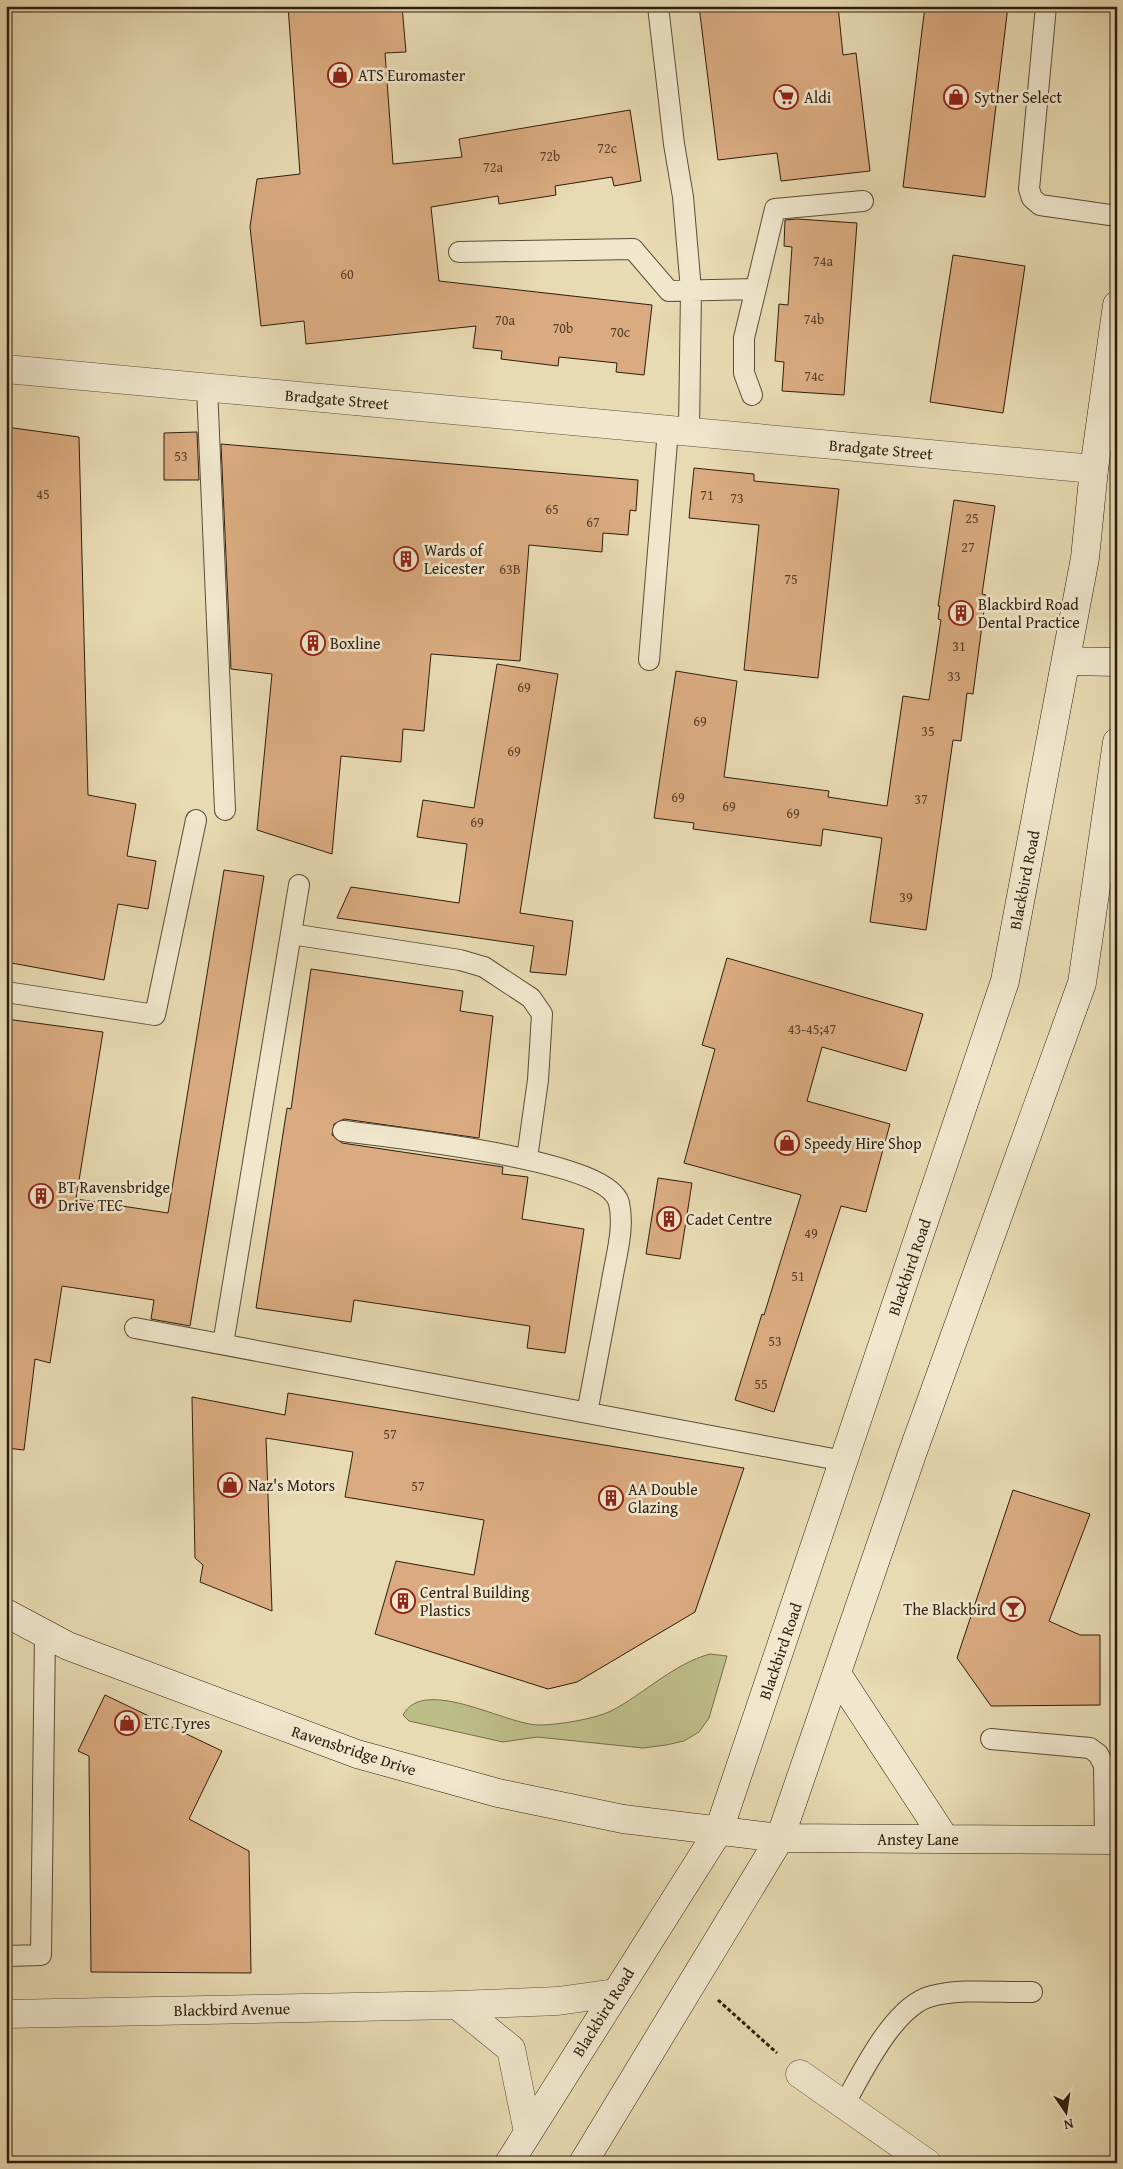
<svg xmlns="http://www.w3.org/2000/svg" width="1123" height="2169" font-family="'Gentium Book Plus',serif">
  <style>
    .green { fill: #bdbd88; stroke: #766d4c }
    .building { fill: #daab80; stroke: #2e1d0f }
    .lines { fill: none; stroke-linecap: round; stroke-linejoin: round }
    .lane-casing { stroke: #5c4c38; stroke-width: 22 }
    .street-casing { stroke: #5c4c38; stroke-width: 29 }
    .secondary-casing { stroke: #2e1d0f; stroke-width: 29 }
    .path { stroke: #2e1d0f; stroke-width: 3; stroke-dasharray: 4 2.5; stroke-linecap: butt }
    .lane { stroke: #f0e7cd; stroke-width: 20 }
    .street { stroke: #f0e7cd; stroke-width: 28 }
    .secondary { stroke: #f0e7cd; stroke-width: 28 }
    .labels { text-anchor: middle; stroke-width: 5; stroke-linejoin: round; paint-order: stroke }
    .number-label { font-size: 14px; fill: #59402b }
    .poi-label { font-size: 16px; fill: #2e1d0f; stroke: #f0e7cd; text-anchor: start }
    .street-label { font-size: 16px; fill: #2e1d0f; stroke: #f0e7cd }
  </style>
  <rect width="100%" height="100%" fill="#e8dab2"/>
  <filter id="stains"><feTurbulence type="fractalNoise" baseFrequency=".004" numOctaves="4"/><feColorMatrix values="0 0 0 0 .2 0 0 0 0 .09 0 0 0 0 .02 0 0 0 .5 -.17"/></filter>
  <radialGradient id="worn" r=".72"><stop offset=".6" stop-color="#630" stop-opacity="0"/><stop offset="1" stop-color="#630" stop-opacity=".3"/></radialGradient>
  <path class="green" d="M 710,1654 L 727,1656 L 709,1718 L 699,1732 L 684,1741 L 666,1745 L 643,1748 L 537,1737 L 503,1742 L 409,1721 L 403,1715 C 424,1675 508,1726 540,1725 C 557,1725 595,1719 611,1711 C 644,1694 673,1664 710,1654 Z"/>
  <path class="building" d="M 288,6 L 402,6 L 406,52 L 385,53 L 393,164 L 462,157 L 459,139 L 630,110 L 641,181 L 614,186 L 612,177 L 555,186 L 556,195 L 499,204 L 498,196 L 431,207 L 439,281 L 652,305 L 644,375 L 616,372 L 617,363 L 559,357 L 558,366 L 501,359 L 502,351 L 473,348 L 476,326 L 306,344 L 304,321 L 261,326 L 250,227 L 257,179 L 300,174 Z
    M 699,6 L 838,6 L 843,55 L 856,53 L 870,171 L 781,181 L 777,153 L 718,160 Z
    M 925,6 L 1008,6 L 985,197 L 903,187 Z
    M 797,219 L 857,223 L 844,395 L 782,391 L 784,362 L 775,361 L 779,304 L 788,305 L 792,247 L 784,246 L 785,220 Z
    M 953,255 L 1025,266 L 1003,413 L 930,402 Z
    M 6,427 L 79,437 L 88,795 L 136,804 L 127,856 L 156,861 L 148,909 L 118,904 L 104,980 L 6,962 Z
    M 197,432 L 199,480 L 164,480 L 164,433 Z
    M 221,444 L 638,480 L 636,511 L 630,510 L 628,535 L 603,533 L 602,552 L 529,545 L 520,661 L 431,654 L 424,731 L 403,729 L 401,762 L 341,756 L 332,854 L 257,830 L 272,674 L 231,669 Z
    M 694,468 L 754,474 L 754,481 L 839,489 L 818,678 L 744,670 L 759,525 L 689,518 Z
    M 954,500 L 995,506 L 982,594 L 986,595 L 973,694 L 967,693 L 961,741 L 953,740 L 926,930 L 870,922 L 882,838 L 823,829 L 821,846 L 693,829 L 694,823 L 654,818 L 676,671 L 737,681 L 724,777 L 829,791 L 828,797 L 887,806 L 903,696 L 929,700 L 941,620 L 938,619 L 940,606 L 938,606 Z
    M 497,664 L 558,674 L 520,913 L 573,921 L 566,975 L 530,972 L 534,946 L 337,918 L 351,887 L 459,903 L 467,844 L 417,837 L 423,800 L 474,808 Z
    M 224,870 L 264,876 L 190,1326 L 151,1319 L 154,1300 L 62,1286 L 50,1363 L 35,1359 L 24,1450 L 6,1448 L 6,1019 L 103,1032 L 76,1199 L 168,1213 Z
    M 727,958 L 923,1014 L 906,1071 L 822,1047 L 807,1101 L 890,1124 L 866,1212 L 841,1206 L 774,1412 L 735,1400 L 762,1314 L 764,1315 L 801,1195 L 684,1163 L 715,1049 L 702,1045 Z
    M 311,969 L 463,991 L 460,1011 L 493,1016 L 479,1138 L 344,1119 L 334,1124 L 332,1135 L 342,1143 L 503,1167 L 502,1174 L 528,1177 L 522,1219 L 584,1229 L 565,1353 L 527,1348 L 530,1326 L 354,1300 L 351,1322 L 256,1308 L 287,1108 L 291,1109 Z
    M 658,1178 L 692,1183 L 680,1259 L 646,1254 Z
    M 288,1393 L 744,1468 L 695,1612 L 577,1682 L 548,1689 L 375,1634 L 396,1561 L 474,1575 L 484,1520 L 345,1497 L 353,1452 L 266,1438 L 272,1611 L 200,1582 L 203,1565 L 195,1558 L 192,1397 L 285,1415 Z
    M 1013,1490 L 1090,1514 L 1049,1621 L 1080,1635 L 1100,1635 L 1100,1705 L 991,1706 L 957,1658 Z
    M 105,1695 L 222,1751 L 189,1819 L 249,1851 L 251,1973 L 91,1972 L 89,1756 L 78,1751 Z"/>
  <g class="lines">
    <defs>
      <path id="lane" d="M 658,6 L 674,144 L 683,197 L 691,290 L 689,431
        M 1046,6 L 1029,189 L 1032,198 L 1040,205 L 1117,216
        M 459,252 L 633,249 L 669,291 L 756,289
        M 207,387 L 225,810
        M 752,395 L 744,373 L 744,338 L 775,209 L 863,201
        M 649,660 L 668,430
        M 291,934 L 460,960 L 484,967 L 531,998 L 542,1014 L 538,1080 L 527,1158
        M 6,992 L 155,1015 L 196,820
        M 343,1131 C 388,1137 608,1159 619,1203 C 625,1229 615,1260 611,1286 C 603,1328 595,1370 587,1413
        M 135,1328 L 844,1461
        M 223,1344 L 299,885
        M 991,1739 L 1090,1748 L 1098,1754 L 1104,1765 L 1105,1840
        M 6,1956 L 41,1955 L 45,1634
        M 844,2105 C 862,2073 894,2005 932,1996 C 964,1988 1000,1993 1032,1992"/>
      <path id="street" d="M 6,369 L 1094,469
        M 457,2005 L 511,2049 L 528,2132
        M 6,2014 L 457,2005 L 558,2001 L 615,1993
        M 800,2074 L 927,2163"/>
      <path id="secondary" d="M 1066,661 L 1117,662
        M 6,1613 L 68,1646 L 357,1754 L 498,1793 L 623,1819 L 780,1838 L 1117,1840
        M 837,1674 L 945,1839
        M 509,2163 L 719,1830 L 1005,981 L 1085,558 L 1094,469 L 1117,305
        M 583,2163 L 780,1838 L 912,1454 L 1082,983 L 1117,742"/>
    </defs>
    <use href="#lane" class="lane-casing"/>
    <use href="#street" class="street-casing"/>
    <use href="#secondary" class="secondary-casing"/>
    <path class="path" d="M 718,2000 L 777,2053"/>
    <use href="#lane" class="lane"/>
    <use href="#street" class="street"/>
    <use href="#secondary" class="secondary"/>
  </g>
  <defs>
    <symbol id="shop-ring" viewBox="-11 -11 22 22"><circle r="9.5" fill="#f0e7cd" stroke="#8f2418" stroke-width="1.5"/><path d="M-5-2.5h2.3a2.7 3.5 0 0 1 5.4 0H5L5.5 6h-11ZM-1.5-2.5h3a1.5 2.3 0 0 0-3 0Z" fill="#8f2418"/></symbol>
    <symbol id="supermarket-ring" viewBox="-11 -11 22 22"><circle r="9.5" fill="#f0e7cd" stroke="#8f2418" stroke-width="1.5"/><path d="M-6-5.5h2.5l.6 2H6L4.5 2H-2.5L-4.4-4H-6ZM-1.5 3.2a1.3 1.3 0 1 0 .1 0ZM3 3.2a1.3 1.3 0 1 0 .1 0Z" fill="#8f2418"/></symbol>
    <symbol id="building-ring" viewBox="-11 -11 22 22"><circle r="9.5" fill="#f0e7cd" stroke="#8f2418" stroke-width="1.5"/><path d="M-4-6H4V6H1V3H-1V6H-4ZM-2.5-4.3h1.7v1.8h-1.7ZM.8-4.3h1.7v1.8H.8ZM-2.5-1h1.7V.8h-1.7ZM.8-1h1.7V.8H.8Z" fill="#8f2418"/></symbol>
    <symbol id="bar-ring" viewBox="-11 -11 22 22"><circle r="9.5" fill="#f0e7cd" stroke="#8f2418" stroke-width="1.5"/><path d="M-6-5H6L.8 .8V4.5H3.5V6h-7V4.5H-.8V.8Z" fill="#8f2418"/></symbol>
  </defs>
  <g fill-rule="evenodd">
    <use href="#shop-ring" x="326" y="61" width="28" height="28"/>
    <use href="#supermarket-ring" x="772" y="83" width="28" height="28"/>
    <use href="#shop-ring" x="942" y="83" width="28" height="28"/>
    <use href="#building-ring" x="392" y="545" width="28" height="28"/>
    <use href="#building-ring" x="947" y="599" width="28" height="28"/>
    <use href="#building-ring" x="299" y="629" width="28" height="28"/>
    <use href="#shop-ring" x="773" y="1129" width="28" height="28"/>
    <use href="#building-ring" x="27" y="1182" width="28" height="28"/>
    <use href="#building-ring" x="655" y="1205" width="28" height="28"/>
    <use href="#shop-ring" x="216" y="1471" width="28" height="28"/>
    <use href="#building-ring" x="597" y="1484" width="28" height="28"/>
    <use href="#building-ring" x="389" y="1587" width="28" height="28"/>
    <use href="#bar-ring" x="999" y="1595" width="28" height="28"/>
    <use href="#shop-ring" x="113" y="1709" width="28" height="28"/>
  </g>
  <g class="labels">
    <g class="number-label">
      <text x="607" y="153">72c</text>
      <text x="550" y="161">72b</text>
      <text x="493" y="172">72a</text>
      <text x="823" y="266">74a</text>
      <text x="347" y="279">60</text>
      <text x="814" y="324">74b</text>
      <text x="505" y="325">70a</text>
      <text x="563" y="333">70b</text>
      <text x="620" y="337">70c</text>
      <text x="814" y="381">74c</text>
      <text x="181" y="461">53</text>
      <text x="43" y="499">45</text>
      <text x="707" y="500">71</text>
      <text x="737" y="503">73</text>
      <text x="552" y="514">65</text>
      <text x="972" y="523">25</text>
      <text x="593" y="527">67</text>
      <text x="968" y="552">27</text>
      <text x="510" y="574">63B</text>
      <text x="791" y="584">75</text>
      <text x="959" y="651">31</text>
      <text x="954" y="681">33</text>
      <text x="524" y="692">69</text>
      <text x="700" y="726">69</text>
      <text x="928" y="736">35</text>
      <text x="514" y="756">69</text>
      <text x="678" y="802">69</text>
      <text x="921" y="804">37</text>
      <text x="729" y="811">69</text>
      <text x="793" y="818">69</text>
      <text x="477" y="827">69</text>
      <text x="906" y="902">39</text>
      <text x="812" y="1034">43-45;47</text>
      <text x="811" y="1238">49</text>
      <text x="798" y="1281">51</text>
      <text x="775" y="1346">53</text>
      <text x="761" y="1389">55</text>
      <text x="390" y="1439">57</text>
      <text x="418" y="1491">57</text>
    </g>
    <g class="poi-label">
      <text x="358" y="81">ATS Euromaster</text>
      <text x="804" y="103">Aldi</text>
      <text x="974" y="103">Sytner Select</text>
      <text x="424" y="556">Wards of<tspan x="424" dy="18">Leicester</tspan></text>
      <text x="978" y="610">Blackbird Road<tspan x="978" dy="18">Dental Practice</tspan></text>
      <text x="330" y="649">Boxline</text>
      <text x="804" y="1149">Speedy Hire Shop</text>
      <text x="58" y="1193">BT Ravensbridge<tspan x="58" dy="18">Drive TEC</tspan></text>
      <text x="686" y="1225">Cadet Centre</text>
      <text x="248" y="1491">Naz's Motors</text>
      <text x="628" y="1495">AA Double<tspan x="628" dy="18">Glazing</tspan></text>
      <text x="420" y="1598">Central Building<tspan x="420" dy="18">Plastics</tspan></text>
      <text x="996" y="1615" text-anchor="end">The Blackbird</text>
      <text x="144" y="1729">ETC Tyres</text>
    </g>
    <g class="street-label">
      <text transform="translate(337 399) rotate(5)" y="6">Bradgate Street</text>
      <text transform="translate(881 449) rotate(5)" y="6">Bradgate Street</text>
      <text transform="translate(1024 880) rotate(-79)" y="6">Blackbird Road</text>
      <text transform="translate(909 1267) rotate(-71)" y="6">Blackbird Road</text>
      <text transform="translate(780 1651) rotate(-71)" y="6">Blackbird Road</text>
      <text transform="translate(354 1750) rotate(18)" y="6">Ravensbridge Drive</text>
      <text x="918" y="1845">Anstey Lane</text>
      <text transform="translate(232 2009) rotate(-1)" y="6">Blackbird Avenue</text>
      <text transform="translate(603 2012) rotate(-58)" y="6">Blackbird Road</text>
    </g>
  </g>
  <rect width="1123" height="2169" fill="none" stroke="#e8dab2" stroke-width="25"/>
  <rect x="8" y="8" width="1108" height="2154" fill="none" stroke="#2e1d0f" stroke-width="2.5"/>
  <rect x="12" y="12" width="1098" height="2144" fill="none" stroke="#2e1d0f"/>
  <g transform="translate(1066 2112) rotate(167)" stroke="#f0e7cd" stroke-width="4" paint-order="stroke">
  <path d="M0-4L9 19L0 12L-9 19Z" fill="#2e1d0f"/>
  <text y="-8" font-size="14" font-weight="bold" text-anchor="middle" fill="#2e1d0f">N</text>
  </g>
  <rect width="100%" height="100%" filter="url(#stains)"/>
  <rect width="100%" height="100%" fill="url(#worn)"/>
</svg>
